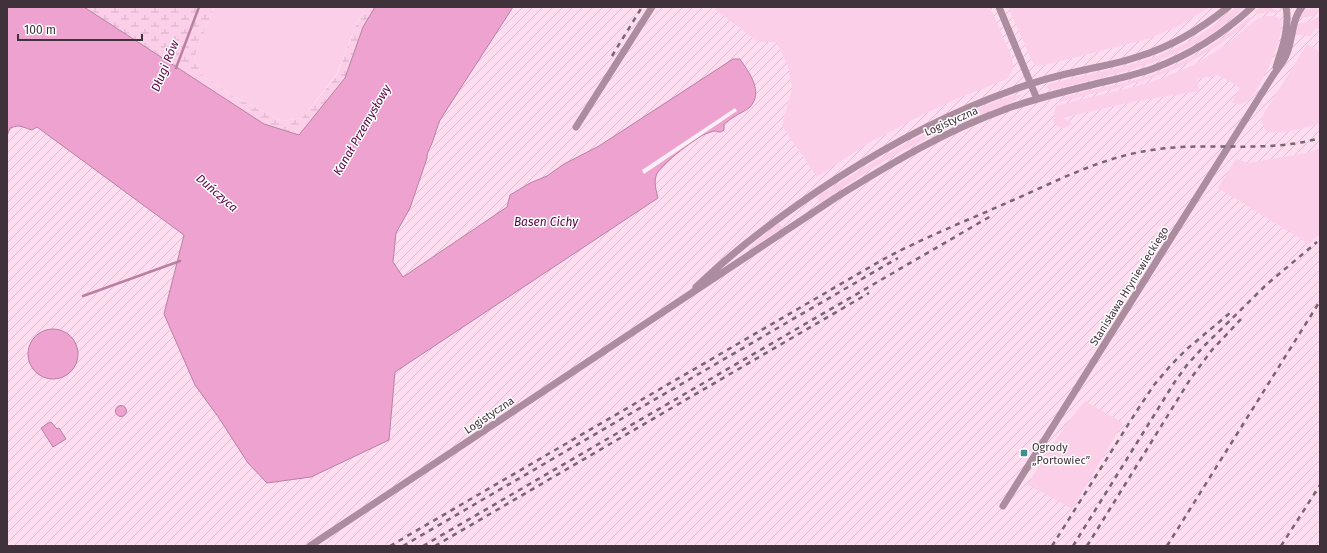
<svg xmlns="http://www.w3.org/2000/svg" width="1327" height="553" font-family="'Fira Sans',sans-serif">
  <style>
    .industrial { fill: url(#industrial-furrows) }
    .green { fill: #fccfe9 }
    .wetland { fill: url(#wetland-marsh) }
    .water { fill: #eda2cf; stroke: #b980a2 }
    .pier { fill: #fdeff7 }
    .lines { fill: none; stroke-linecap: round; stroke-linejoin: round }
    .stream { stroke: #b980a2; stroke-width: 2.5 }
    .street { stroke: #ac8c9f; stroke-width: 7 }
    .rail { stroke: #74676f; stroke-width: 2.5; stroke-dasharray: 5 5; stroke-linecap: butt }
    .poi-dot { fill: #448b93; stroke: #fff; stroke-width: 1.5 }
    .labels { text-anchor: middle; stroke-width: 3; stroke-linejoin: round; paint-order: stroke }
    .street-label { font-size: 11px; fill: #3f323a; stroke: #fff }
    .poi-label { font-size: 11px; fill: #3f323a; stroke: #fff; text-anchor: start }
    .water-label { font-size: 12px; font-style: italic; fill: #590042; stroke: #fff }
  </style>
  <defs>
    <pattern id="industrial-furrows" width="10" height="10" patternUnits="userSpaceOnUse"><rect width="10" height="10" fill="#ffddf1"/><path d="M-1 1l2-2M0 10L10 0M9 11l2-2" fill="none" stroke="#dcbecf"/></pattern>
    <pattern id="wetland-marsh" width="20" height="14" patternUnits="userSpaceOnUse"><rect width="20" height="14" fill="#fccfe9"/><path d="M1 5h8M5 5V1M11 12h8M15 12V8" fill="none" stroke="#d9b2c9"/></pattern>
  </defs>
  <rect width="100%" height="100%" fill="#fdeff7"/>
  <path class="industrial" d="M 513,7 L 1320,7 L 1320,546 L 7,546 L 7,111 L 37,127 L 184,235 L 164,314 L 195,385 L 219,418 L 389,440 L 395,372 L 658,198 L 655,184 L 655,177 L 657,171 L 663,164 L 702,136 L 711,132 L 721,132 L 724,130 L 724,125 L 733,117 L 750,107 L 599,146 L 564,164 L 547,176 L 530,183 L 507,207 L 403,277 L 393,262 L 396,233 L 410,208 L 427,159 L 427,153 L 432,145 L 435,132 L 440,120 Z"/>
  <path class="green" d="M 214,7 L 366,7 L 356,25 L 337,74 L 302,118 L 282,121 L 231,95 L 202,75 L 194,58 Z
    M 712,7 L 990,7 L 1012,58 L 1013,69 L 1007,79 L 954,100 L 914,119 L 867,144 L 817,177 L 782,126 L 792,88 L 788,66 L 776,42 L 758,42 Z
    M 1008,7 L 1210,7 L 1179,26 L 1148,39 L 1041,66 L 1037,66 L 1033,63 Z
    M 1236,7 L 1240,7 L 1242,9 C 1188,61 1125,71 1056,89 L 1049,89 L 1046,88 L 1049,84 L 1053,83 C 1097,72 1144,65 1184,44 C 1203,34 1220,21 1236,7 Z
    M 1268,7 L 1276,10 L 1278,13 L 1269,12 L 1257,14 L 1255,12 L 1259,8 Z
    M 1314,7 L 1320,7 L 1320,11 C 1313,17 1309,18 1300,17 L 1305,10 Z
    M 1267,16 C 1272,16 1278,16 1281,21 C 1286,35 1258,95 1246,102 C 1241,105 1237,105 1232,102 L 1240,88 L 1218,75 L 1197,79 L 1199,91 L 1131,102 L 1063,118 L 1073,124 L 1063,128 L 1057,126 L 1052,119 L 1055,119 L 1054,113 L 1056,106 C 1110,91 1164,85 1212,54 C 1219,49 1226,45 1232,40 C 1243,32 1254,17 1267,16 Z
    M 1320,16 L 1320,27 L 1318,30 L 1316,28 L 1311,36 L 1298,35 L 1295,32 L 1297,24 L 1311,21 Z
    M 1249,17 L 1252,19 C 1218,49 1179,71 1135,83 C 1109,91 1082,95 1056,103 L 1064,97 C 1089,90 1114,86 1139,79 C 1180,66 1217,45 1249,17 Z
    M 1307,44 L 1320,52 L 1320,123 C 1309,127 1273,138 1265,129 C 1263,126 1262,122 1260,120 Z
    M 1015,95 L 1021,95 L 1016,100 L 1010,103 C 973,117 938,132 904,150 C 875,166 848,184 821,202 L 817,197 C 862,168 907,141 955,119 C 975,110 995,101 1015,95 Z
    M 1320,148 L 1320,234 L 1309,244 L 1218,188 L 1236,159 L 1248,163 L 1306,153 Z
    M 779,223 L 782,228 L 747,251 L 759,239 Z
    M 1085,401 L 1123,423 L 1072,509 L 1042,492 L 1027,485 L 1065,426 Z"/>
  <path class="wetland" d="M 84,7 L 214,7 L 194,58 L 202,75 L 231,95 L 282,121 L 302,118 L 337,75 L 356,25 L 366,7 L 375,7 L 363,27 L 345,78 L 299,135 L 264,124 Z"/>
  <path class="water" d="M 7,7 L 84,7 L 264,124 L 299,135 L 345,78 L 363,27 L 375,7 L 513,7 L 440,120 C 437,127 435,135 432,143 C 430,149 427,151 427,158 L 410,208 L 396,233 L 393,262 L 403,277 L 507,207 L 510,195 L 530,183 L 547,176 L 564,164 L 599,146 L 733,59 L 740,59 C 749,73 764,91 750,107 C 746,111 739,113 734,117 C 730,119 727,122 724,124 L 724,130 C 720,133 720,132 715,131 C 712,131 706,134 703,135 C 693,141 659,165 656,176 C 654,183 656,190 658,198 L 395,372 L 389,440 L 311,477 L 267,483 L 248,463 L 219,418 L 195,385 L 164,314 L 184,235 L 37,127 L 32,130 C 21,127 21,124 10,128 L 7,136 Z
    M28 354a25 25 0 1 1 50 0a25 25 0 1 1-50 0Z
    M115.5 411a5.5 5.5 0 1 1 11 0a5.5 5.5 0 1 1-11 0Z
    M 50,422 L 52,423 L 57,429 L 59,428 L 66,439 L 53,447 L 41,428 Z"/>
  <path class="pier" d="M 735,108 L 737,111 L 644,174 L 642,170 Z"/>
  <g class="lines">
    <path class="stream" d="M 176,68 L 199,7
      M 83,296 L 180,261"/>
    <path class="street" d="M 999,7 L 1037,99
      M 1276,67 C 1282,49 1290,27 1286,7
      M 576,127 L 652,7
      M 696,287 C 740,245 785,212 836,179 C 892,143 950,112 1013,90 C 1036,81 1060,75 1084,70 C 1102,66 1120,63 1137,57 C 1171,47 1201,29 1228,7
      M 1003,506 L 1272,77 C 1277,69 1284,62 1287,53 C 1293,38 1292,19 1302,7
      M 310,546 L 835,198 C 890,164 945,131 1006,109 C 1034,99 1062,92 1091,85 C 1111,80 1132,76 1152,69 C 1190,55 1223,34 1252,7"/>
    <path class="rail" d="M 612,56 L 642,7
      M 390,546 L 882,260 C 923,238 968,220 1011,201 C 1057,181 1102,157 1152,150 C 1208,141 1265,154 1320,138
      M 403,546 L 898,258
      M 423,546 L 991,216
      M 435,546 L 869,293
      M 1052,546 L 1138,409 L 1154,385 L 1171,365 L 1188,348 L 1230,313
      M 1073,546 L 1174,383 L 1187,365 L 1205,345 L 1266,285 L 1317,242
      M 1087,546 L 1191,378 L 1212,350 L 1243,317
      M 1167,546 L 1320,301
      M 1281,546 L 1320,485"/>
  </g>
  <rect class="poi-dot" x="1020" y="449" width="8" height="8" rx="2"/>
  <g class="labels">
    <g class="street-label">
      <text transform="translate(951 121) rotate(-24)" y="4">Logistyczna</text>
      <text transform="translate(1129 286) rotate(-58)" y="4">Stanisława Hryniewieckiego</text>
      <text transform="translate(489 415) rotate(-34)" y="4">Logistyczna</text>
    </g>
    <g class="poi-label">
      <text x="1032" y="451">Ogrody<tspan x="1032" dy="13">„Portowiec”</tspan></text>
    </g>
    <g class="water-label">
      <text transform="translate(165 66) rotate(-68)" y="4">Długi Rów</text>
      <text transform="translate(362 130) rotate(-60)" y="4">Kanał Przemysłowy</text>
      <text transform="translate(217 193) rotate(41)" y="4">Duńczyca</text>
      <text x="546" y="226">Basen Cichy</text>
    </g>
  </g>
  <rect width="1327" height="553" fill="none" stroke="#3f323a" stroke-width="16"/>
  <path d="M18 34v6h124v-6" fill="none" stroke="#3f323a" stroke-width="2"/>
  <text x="24" y="34" font-size="12" fill="#3f323a" stroke="#ffffff" stroke-width="3" paint-order="stroke">100 m</text>
</svg>
